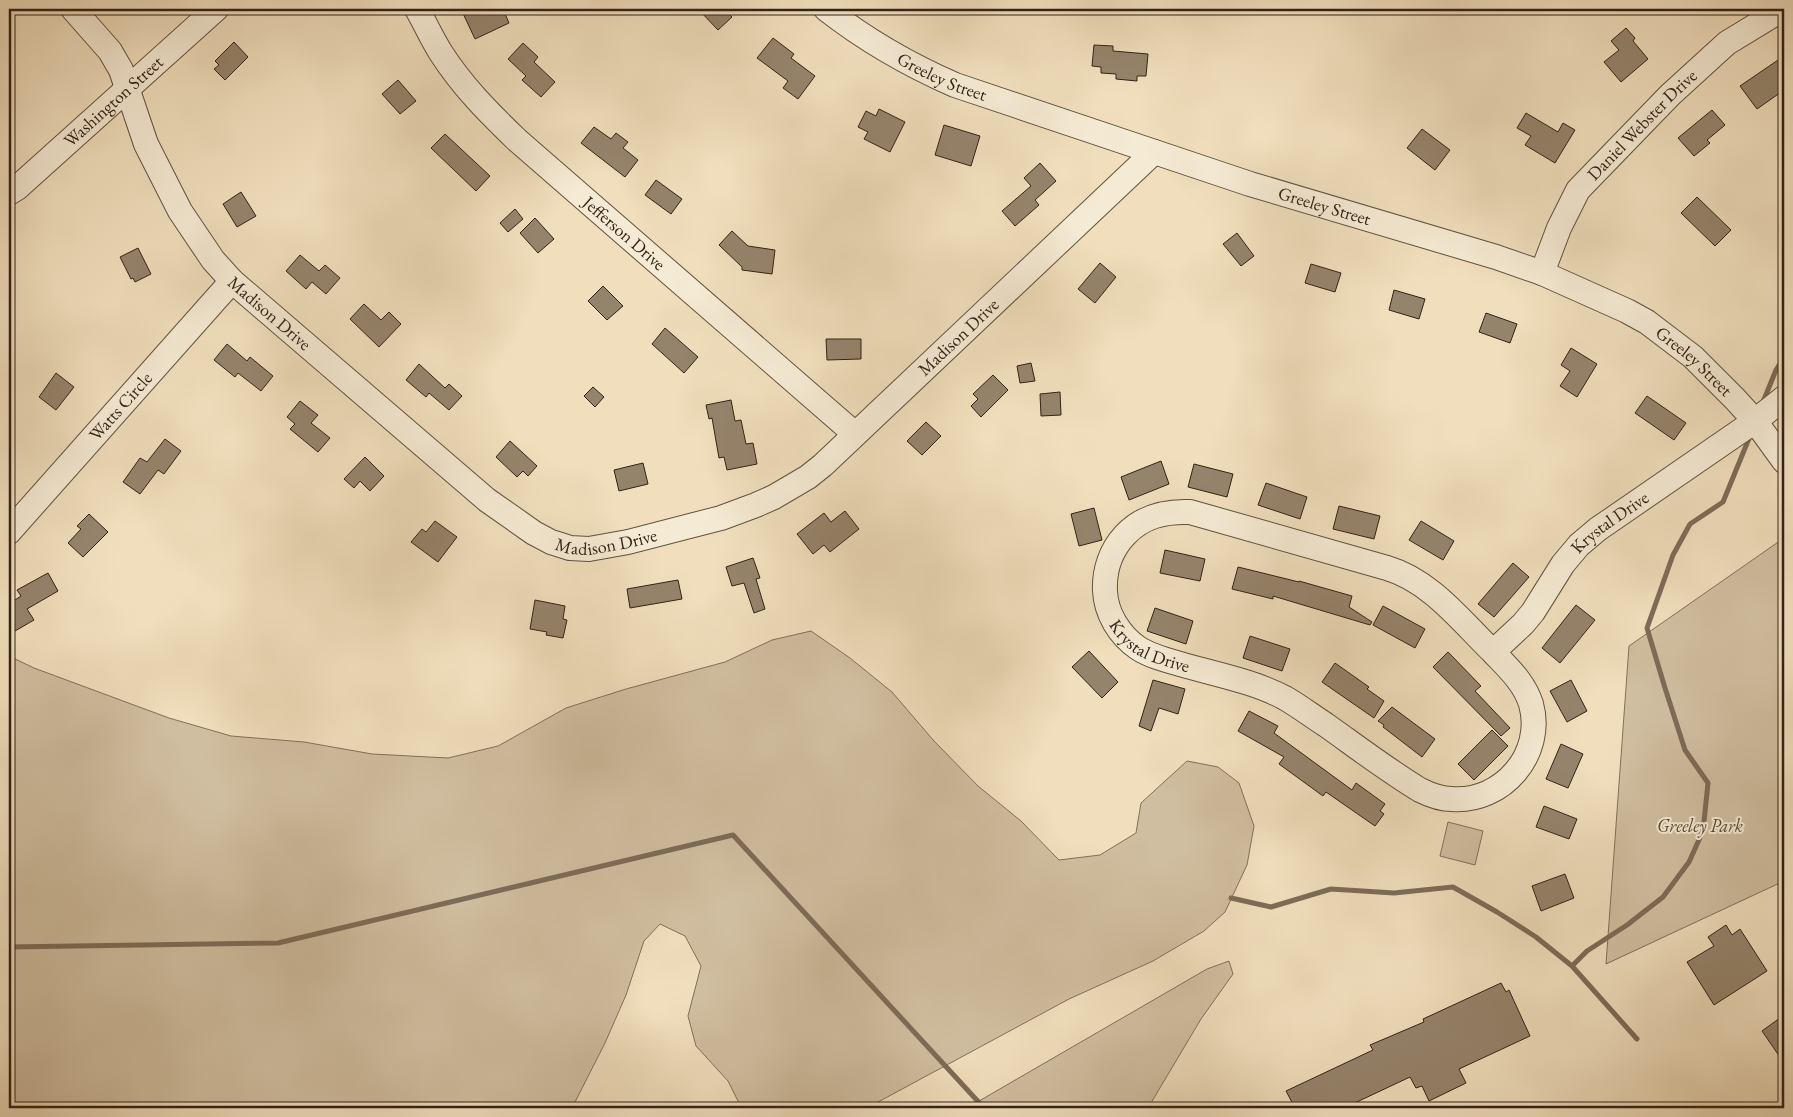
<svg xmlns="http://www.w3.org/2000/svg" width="1793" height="1117" font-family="'EB Garamond',serif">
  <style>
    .green { fill: #d0bea0; stroke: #81705b }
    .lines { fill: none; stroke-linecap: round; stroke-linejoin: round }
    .stream { stroke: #7d6c58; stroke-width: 5 }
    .building { fill: #95846c; stroke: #322216 }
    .minor-casing { stroke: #625140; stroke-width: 26 }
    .minor { stroke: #f5ead3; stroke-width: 24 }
    .labels { text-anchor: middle; stroke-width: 4; stroke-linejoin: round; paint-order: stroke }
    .street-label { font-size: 18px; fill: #322216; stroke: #f5ead3 }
    .park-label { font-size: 18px; font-style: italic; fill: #5a4938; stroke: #f5ead3 }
  </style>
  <rect width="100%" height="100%" fill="#f0debc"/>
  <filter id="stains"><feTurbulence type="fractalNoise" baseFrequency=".004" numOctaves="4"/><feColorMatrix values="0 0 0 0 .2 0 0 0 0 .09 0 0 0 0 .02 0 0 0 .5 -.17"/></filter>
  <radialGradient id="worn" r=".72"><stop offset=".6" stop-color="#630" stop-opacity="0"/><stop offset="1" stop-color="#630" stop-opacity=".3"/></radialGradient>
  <path class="green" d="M 1784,538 L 1784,881 L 1606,964 L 1629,646 Z
    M 811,631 L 850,658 L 892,692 L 934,741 L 978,786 L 1021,821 L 1059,860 L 1100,855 L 1136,833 L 1141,803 L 1187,761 L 1218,767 L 1239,783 L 1254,826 L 1247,865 L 1225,912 L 1204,931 L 1153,961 L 1069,999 L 867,1108 L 735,1108 L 739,1103 L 728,1081 L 696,1046 L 688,1016 L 701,966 L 685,936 L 660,924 L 644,941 L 626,995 L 605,1043 L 574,1104 L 570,1108 L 9,1108 L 9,656 L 34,668 L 169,718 L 231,736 L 304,742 L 372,754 L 448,758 L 498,746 L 566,708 L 626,689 L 725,662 L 772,640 Z
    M 1448,822 L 1483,831 L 1475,865 L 1440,856 Z
    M 1229,961 L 1233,974 L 1201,1019 L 1148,1108 L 967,1108 L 1207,969 Z"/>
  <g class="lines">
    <path class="stream" d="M 1763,402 L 1776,370 L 1784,358
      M 1231,898 L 1271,907 L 1331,889 L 1394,893 L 1453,887 L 1497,912 L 1536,937 L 1572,966 L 1637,1039
      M 9,947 L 278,943 L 733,835 L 984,1108
      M 1572,966 L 1587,951 L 1627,925 L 1663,897 L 1689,862 L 1703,831 L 1708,783 L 1685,750 L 1665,688 L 1647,628 L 1673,555 L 1690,524 L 1723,502 L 1750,436"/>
  </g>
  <path class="building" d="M 461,9 L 503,9 L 509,23 L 475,39 Z
    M 698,9 L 724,9 L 732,17 L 718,30 Z
    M 1626,28 L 1635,38 L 1633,41 L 1648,59 L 1621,82 L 1604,62 L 1619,50 L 1611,41 Z
    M 773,38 L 794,54 L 791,58 L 815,76 L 798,99 L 783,88 L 788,81 L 757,58 Z
    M 234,42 L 248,57 L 225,80 L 214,69 L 219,65 L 215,61 Z
    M 523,43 L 538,57 L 534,62 L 555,82 L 541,97 L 522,80 L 526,76 L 508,59 Z
    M 1094,45 L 1113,46 L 1113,51 L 1148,54 L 1146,76 L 1137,76 L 1137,81 L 1116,79 L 1116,74 L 1101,73 L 1101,67 L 1092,66 Z
    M 1784,56 L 1784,90 L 1757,109 L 1740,86 Z
    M 398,80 L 416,101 L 400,114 L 382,94 Z
    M 879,109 L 905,122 L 890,152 L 864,139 L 868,132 L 858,127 L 866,111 L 876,116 Z
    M 1712,110 L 1725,125 L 1707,140 L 1710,143 L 1694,156 L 1678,138 Z
    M 1526,113 L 1558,132 L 1563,123 L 1575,130 L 1555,163 L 1525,145 L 1531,136 L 1517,128 Z
    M 944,125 L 980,136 L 971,166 L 935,155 Z
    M 594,127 L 611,139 L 616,133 L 628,142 L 623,148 L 638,160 L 625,177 L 581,143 Z
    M 1422,129 L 1450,150 L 1435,170 L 1407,148 Z
    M 445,134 L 490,176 L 476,191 L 431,148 Z
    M 1040,163 L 1056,181 L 1035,200 L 1039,205 L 1015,226 L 1002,211 L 1031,186 L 1024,178 Z
    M 656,180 L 682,199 L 671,214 L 645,195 Z
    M 241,192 L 256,216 L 237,227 L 223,204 Z
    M 1697,197 L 1731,230 L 1715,246 L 1681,213 Z
    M 515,209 L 523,219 L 508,232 L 500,223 Z
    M 535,218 L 554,239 L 538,253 L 520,233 Z
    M 732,231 L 748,246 L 775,250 L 772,274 L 742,270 L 742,267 L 719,245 Z
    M 1237,233 L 1254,256 L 1241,266 L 1223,244 Z
    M 138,248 L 151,274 L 135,282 L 133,278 L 131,279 L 120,257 Z
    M 300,255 L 319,271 L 325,265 L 340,278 L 326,294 L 312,282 L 306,289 L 286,271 Z
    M 1100,263 L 1116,277 L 1095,303 L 1078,289 Z
    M 1311,264 L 1341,273 L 1335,292 L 1305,283 Z
    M 603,286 L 623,306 L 607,320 L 588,301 Z
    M 1394,290 L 1425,299 L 1419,319 L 1389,310 Z
    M 364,304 L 381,320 L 389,312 L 401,324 L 379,347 L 350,319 Z
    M 1486,313 L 1517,324 L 1510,343 L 1479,332 Z
    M 665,328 L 698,357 L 684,373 L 652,344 Z
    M 826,339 L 861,339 L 861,359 L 827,360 Z
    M 227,344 L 247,361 L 250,357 L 273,376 L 261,391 L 238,373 L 235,377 L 214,360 Z
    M 1571,348 L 1597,364 L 1577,397 L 1560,386 L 1570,371 L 1561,365 Z
    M 1031,363 L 1035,381 L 1020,383 L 1017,366 Z
    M 419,364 L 445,388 L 449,384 L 462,396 L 449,410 L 429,393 L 426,397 L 406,380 Z
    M 56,373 L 74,387 L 56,410 L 39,397 Z
    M 993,375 L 1008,390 L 981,417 L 971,406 L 978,399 L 973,394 Z
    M 593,387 L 604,397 L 595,407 L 584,396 Z
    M 1060,392 L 1061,415 L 1041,416 L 1040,394 Z
    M 1647,396 L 1686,423 L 1674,440 L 1635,413 Z
    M 731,400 L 735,421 L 741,420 L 746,444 L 753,443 L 757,464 L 727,470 L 724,457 L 719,458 L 712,418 L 709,419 L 706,405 Z
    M 300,401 L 318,415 L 311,423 L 330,438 L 318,452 L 290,429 L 295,424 L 287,417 Z
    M 926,422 L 941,436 L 922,455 L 907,441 Z
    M 165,439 L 181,451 L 164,474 L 158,470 L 140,494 L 123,482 L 140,458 L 147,462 Z
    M 510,441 L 537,466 L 528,476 L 523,471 L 517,477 L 496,457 Z
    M 365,457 L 384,476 L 370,491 L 360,481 L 354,488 L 344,479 Z
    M 1161,461 L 1169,484 L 1129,500 L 1121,477 Z
    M 643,463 L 648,484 L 619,491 L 614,470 Z
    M 1194,464 L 1233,474 L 1227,497 L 1188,487 Z
    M 1266,483 L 1307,497 L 1300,519 L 1258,505 Z
    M 1339,506 L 1380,516 L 1374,539 L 1333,529 Z
    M 1094,508 L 1102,540 L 1079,546 L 1071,514 Z
    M 845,511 L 859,529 L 830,552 L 824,545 L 813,554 L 797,534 L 824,513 L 831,522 Z
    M 89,514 L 108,532 L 83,557 L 68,543 L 81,529 L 77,526 Z
    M 435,521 L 457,537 L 438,562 L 411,542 L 422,529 L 426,532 Z
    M 1421,521 L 1454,541 L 1443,560 L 1409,540 Z
    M 1165,550 L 1205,559 L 1200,581 L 1160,573 Z
    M 753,558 L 760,578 L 756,579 L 765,609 L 754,613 L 744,583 L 732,586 L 726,567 Z
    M 1513,563 L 1529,577 L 1494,617 L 1478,604 Z
    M 1238,567 L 1299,582 L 1299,581 L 1352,596 L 1349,607 L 1372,622 L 1370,625 L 1273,596 L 1273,599 L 1232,589 Z
    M 48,573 L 58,591 L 27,609 L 34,620 L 15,631 L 9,620 L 9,604 L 21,596 L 17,590 Z
    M 678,580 L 682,599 L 630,608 L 627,589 Z
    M 535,600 L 565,606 L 563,619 L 567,620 L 563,638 L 546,635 L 547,632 L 530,629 Z
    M 1576,605 L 1595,620 L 1560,663 L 1542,648 Z
    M 1383,606 L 1425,629 L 1415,648 L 1373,625 Z
    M 1155,608 L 1193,621 L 1186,644 L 1147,631 Z
    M 1250,636 L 1290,649 L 1282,671 L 1243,658 Z
    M 1089,651 L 1118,682 L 1102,698 L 1072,667 Z
    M 1448,652 L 1481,686 L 1475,691 L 1510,728 L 1501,736 L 1433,667 Z
    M 1335,663 L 1369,687 L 1367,689 L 1384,701 L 1374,718 L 1322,682 Z
    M 1153,680 L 1185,689 L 1178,714 L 1159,708 L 1151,731 L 1139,726 Z
    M 1571,680 L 1587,711 L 1567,722 L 1550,691 Z
    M 1392,707 L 1435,739 L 1422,757 L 1383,727 L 1384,725 L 1378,721 Z
    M 1249,711 L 1278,726 L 1274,733 L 1352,790 L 1356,783 L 1385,804 L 1380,811 L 1384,814 L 1375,826 L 1326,792 L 1323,796 L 1279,764 L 1284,757 L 1238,731 Z
    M 1492,730 L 1508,746 L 1474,780 L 1458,764 Z
    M 1561,744 L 1583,754 L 1568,788 L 1546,779 Z
    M 1544,806 L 1577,819 L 1569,839 L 1536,827 Z
    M 1565,874 L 1574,898 L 1541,911 L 1532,886 Z
    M 1726,925 L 1732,935 L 1740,929 L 1767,971 L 1714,1005 L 1687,962 L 1714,946 L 1708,937 Z
    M 1501,983 L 1506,992 L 1509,990 L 1530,1036 L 1459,1069 L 1466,1083 L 1429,1101 L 1422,1086 L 1416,1088 L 1410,1077 L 1344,1108 L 1295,1108 L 1286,1091 L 1373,1050 L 1370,1045 L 1424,1022 L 1423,1019 Z
    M 1784,1015 L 1784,1063 L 1762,1031 Z"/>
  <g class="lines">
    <defs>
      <g id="minor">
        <path id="s1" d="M 73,9 L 110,51 L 121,70 L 146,144 L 180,211 L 213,260 L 232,281 L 487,500 L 534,533 L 551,542 L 570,548 L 589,549 L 628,542 L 721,518 L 756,505 L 774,497 L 808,477 L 823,465 L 1154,152"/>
        <path id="s2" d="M 417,9 C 425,23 432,39 441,53 C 462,86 489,113 517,140 L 855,434"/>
        <path id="s3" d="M 826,9 C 867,41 907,64 955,85 L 1250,184 L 1496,257 L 1542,273 L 1627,311 L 1647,322 L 1693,357 L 1735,399 L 1755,421 L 1784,461"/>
        <path id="s4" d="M 9,193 L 17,188 L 216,9"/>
        <path id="s5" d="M 1542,273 L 1559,228 L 1578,190 L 1670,95 L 1727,43 L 1783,9"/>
        <path id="s6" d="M 9,532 L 232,281"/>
        <path id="s7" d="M 1493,652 C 1461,621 1431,581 1387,568 L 1190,512 C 1165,511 1143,516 1125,535 C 1111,550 1104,570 1105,591 C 1106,613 1119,635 1138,648 C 1150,656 1166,660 1180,664 C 1214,674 1253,681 1285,698 C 1299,706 1312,716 1326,725 C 1357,747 1387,770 1420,790 C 1430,795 1440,799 1452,799 C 1502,803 1545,754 1531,704 C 1524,682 1508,668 1493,652 L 1523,624 L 1533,612 L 1563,564 L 1579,545 L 1598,529 L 1755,421 L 1784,398"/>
      </g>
    </defs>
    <use href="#minor" class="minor-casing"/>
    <use href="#minor" class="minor"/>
  </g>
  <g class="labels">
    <g class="street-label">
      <text dy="6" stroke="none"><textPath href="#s3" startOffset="135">Greeley Street</textPath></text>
      <text dy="6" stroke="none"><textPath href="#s4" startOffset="139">Washington Street</textPath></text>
      <text dy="6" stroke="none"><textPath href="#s5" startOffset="182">Daniel Webster Drive</textPath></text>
      <text dy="6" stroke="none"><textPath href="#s3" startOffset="539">Greeley Street</textPath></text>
      <text dy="6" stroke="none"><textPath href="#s2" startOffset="308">Jefferson Drive</textPath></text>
      <text dy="6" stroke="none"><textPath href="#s1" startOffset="368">Madison Drive</textPath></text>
      <text dy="6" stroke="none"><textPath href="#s1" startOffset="1208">Madison Drive</textPath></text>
      <text dy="6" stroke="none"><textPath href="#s3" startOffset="944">Greeley Street</textPath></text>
      <text dy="6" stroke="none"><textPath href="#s6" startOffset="168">Watts Circle</textPath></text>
      <text dy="6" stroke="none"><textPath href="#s7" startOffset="1280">Krystal Drive</textPath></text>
      <text dy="6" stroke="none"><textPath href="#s1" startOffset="788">Madison Drive</textPath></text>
      <text dy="6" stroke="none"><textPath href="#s7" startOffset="551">Krystal Drive</textPath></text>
    </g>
    <g class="park-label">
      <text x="1700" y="832">Greeley Park</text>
    </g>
  </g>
  <rect width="1793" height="1117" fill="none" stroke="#f0debc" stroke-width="30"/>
  <rect x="10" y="10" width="1773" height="1097" fill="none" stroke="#322216" stroke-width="2.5"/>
  <rect x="15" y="15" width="1763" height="1087" fill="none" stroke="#322216"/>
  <rect width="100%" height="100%" filter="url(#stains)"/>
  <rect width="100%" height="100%" fill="url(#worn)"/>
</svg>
